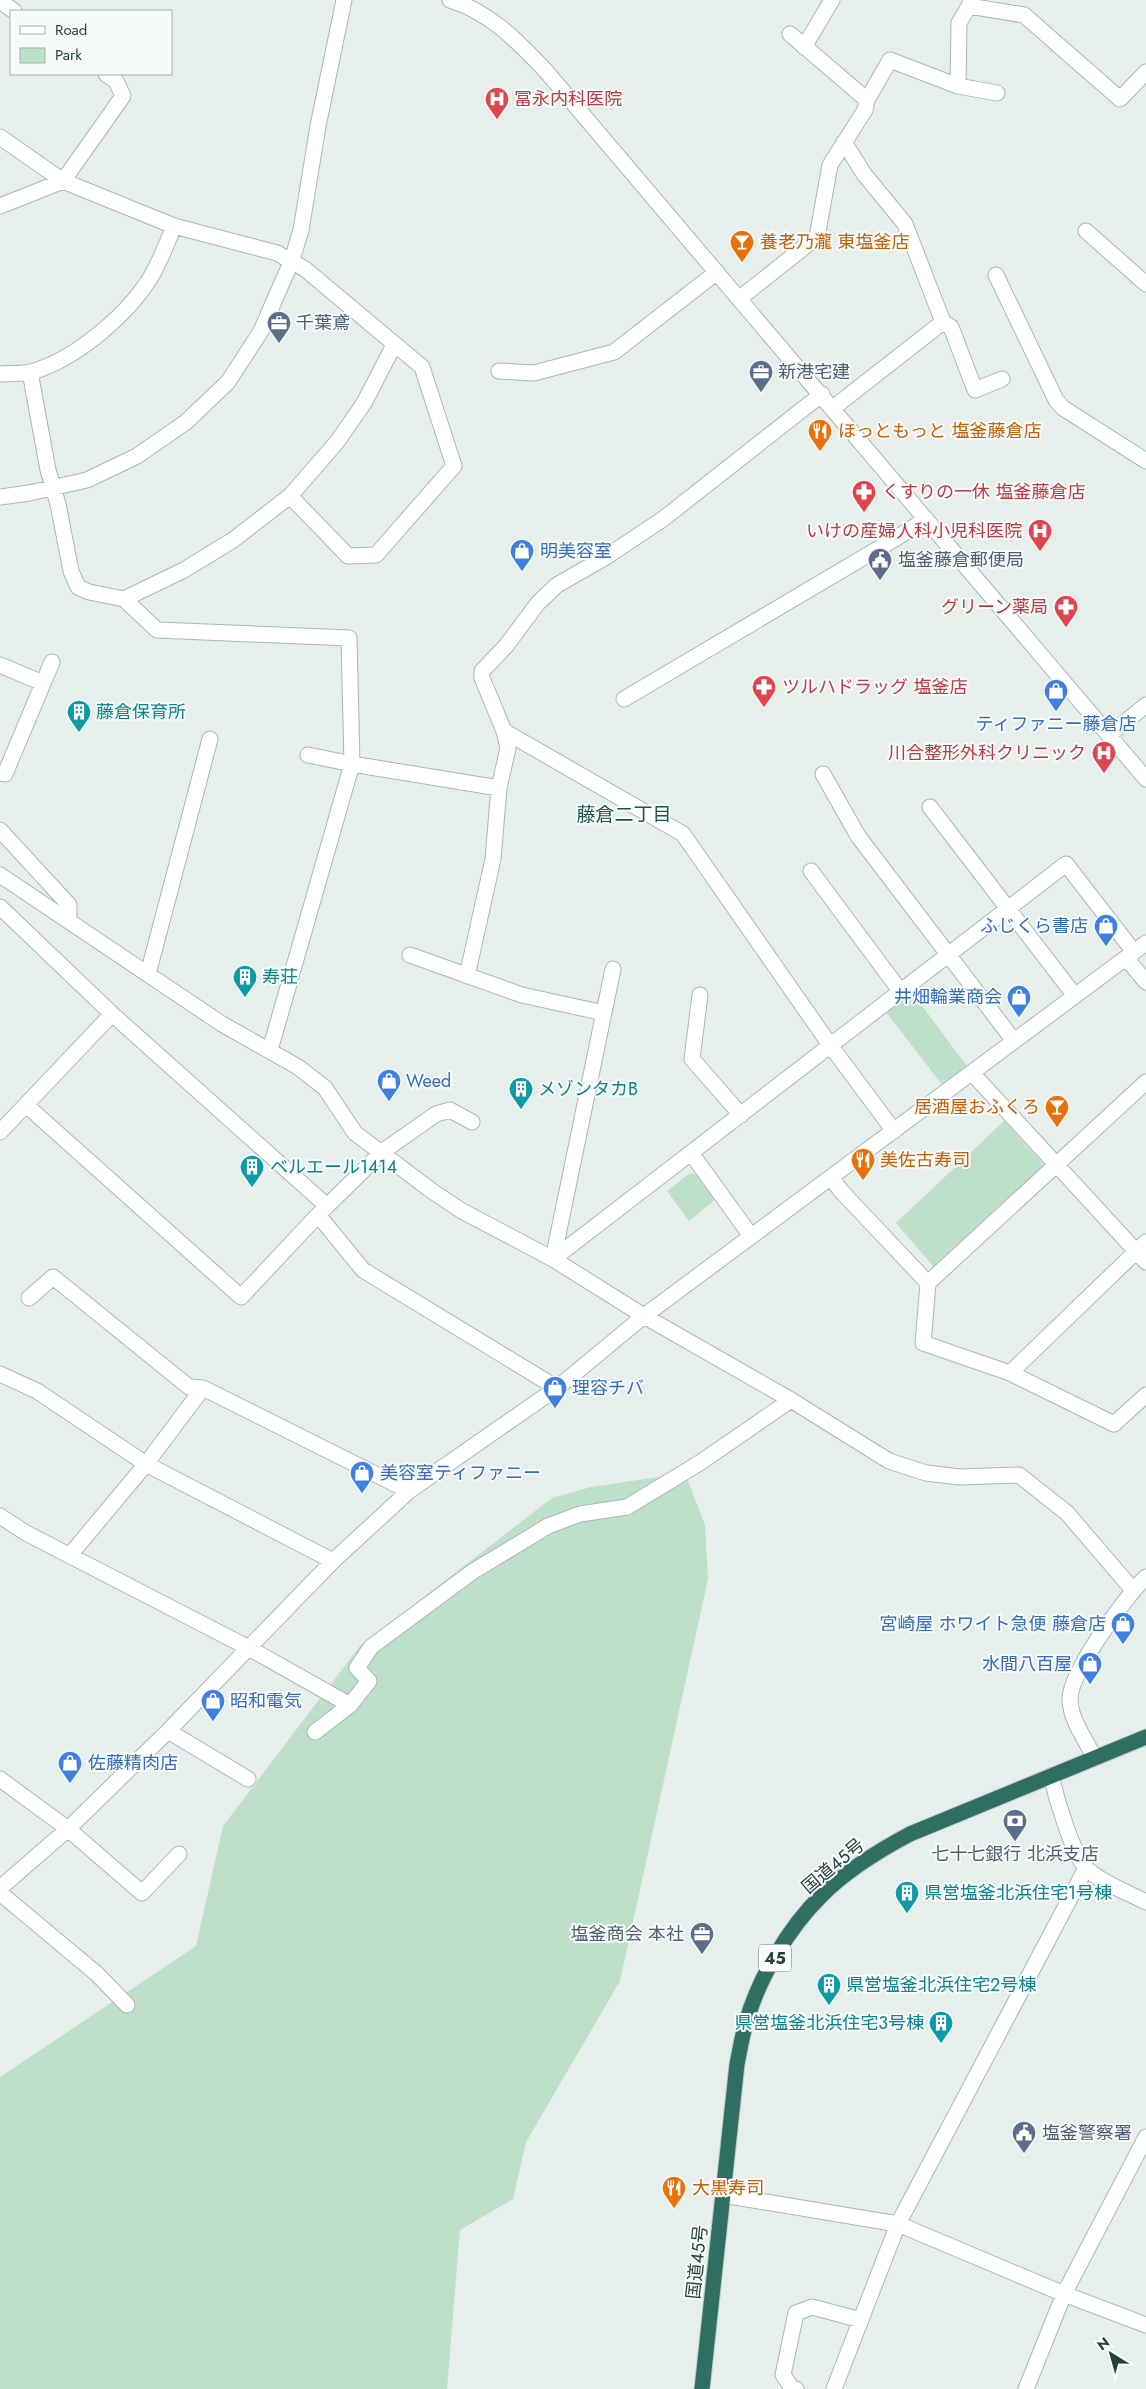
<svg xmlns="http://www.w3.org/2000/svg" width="1146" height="2389" font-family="Jost,'Noto Sans JP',sans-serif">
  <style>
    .green { fill: #bfe0c8 }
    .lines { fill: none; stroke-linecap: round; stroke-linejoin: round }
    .minor-casing { stroke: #a8b8b2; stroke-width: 17 }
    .highway-casing { stroke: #c2cac8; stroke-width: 17 }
    .minor { stroke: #fff; stroke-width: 15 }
    .highway { stroke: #2f6f62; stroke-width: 15 }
    .labels { text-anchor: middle; stroke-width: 4; stroke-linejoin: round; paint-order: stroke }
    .shield { fill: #f7fbf9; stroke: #637a73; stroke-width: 1 }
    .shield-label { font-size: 16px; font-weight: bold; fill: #24423a }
    .health-label { font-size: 18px; fill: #be3a42; stroke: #f7fbf9; text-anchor: start }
    .food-label { font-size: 18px; fill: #c56008; stroke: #f7fbf9; text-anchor: start }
    .service-label { font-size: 18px; fill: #4e5e75; stroke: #f7fbf9; text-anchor: start }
    .shop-label { font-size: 18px; fill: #366cbe; stroke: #f7fbf9; text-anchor: start }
    .culture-label { font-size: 18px; fill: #0d838f; stroke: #f7fbf9; text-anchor: start }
    .street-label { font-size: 18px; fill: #24423a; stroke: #f7fbf9 }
    .neighbourhood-label { font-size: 19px; fill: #1f5548; stroke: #f7fbf9 }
  </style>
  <rect width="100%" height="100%" fill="#e6efeb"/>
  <path class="green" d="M 908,987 L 972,1073 L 947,1091 L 882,1007 Z
    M 1004,1121 L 1050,1171 L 939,1273 L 896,1223 Z
    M 690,1173 L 700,1176 L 716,1199 L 689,1221 L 667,1191 Z
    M 685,1473 L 705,1525 L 708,1579 L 620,1981 L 526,2142 L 513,2199 L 460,2230 L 447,2389 L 0,2389 L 0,2077 L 196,1946 L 223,1826 L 359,1647 L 552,1498 L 591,1487 Z"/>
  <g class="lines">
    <defs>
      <path id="minor" d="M 450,0 C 490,12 517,41 545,70 L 1146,779
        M 971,0 L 969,6 L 1024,15 L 1120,99 L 1146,72
        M 0,1 L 14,11
        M 969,6 L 959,23 L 958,86 L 997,93
        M 790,34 L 867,100
        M 804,47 L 832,0
        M 0,137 L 63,181 L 174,226 L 277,253 L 305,269 L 422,367 L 454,466 L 376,555 L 348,556 L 290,496
        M 844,142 L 864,174 L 905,224 L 943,322 L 951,327 L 975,390 L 1002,379
        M 0,206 L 63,181 L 123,96 L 116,81 L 106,74
        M 1086,231 L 1146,284
        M 996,275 L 1056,400 L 1063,408 L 1146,461
        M 740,298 L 817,237 L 830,165 L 865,110 L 867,100 L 890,60 L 958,86
        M 499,371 L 534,373 L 614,352 L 717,272
        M 30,372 L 48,470 L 58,504 L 71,571 L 78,587 L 89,592 L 124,599 L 184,570 L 233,540 L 290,496 L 337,442 L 364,403 L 394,345
        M 0,374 C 10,373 21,374 31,372 C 75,360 129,314 152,275 C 161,259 167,243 174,226
        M 822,394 L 663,519 L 606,557 L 557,585 L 538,603 L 506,646 L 482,671 L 482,678 L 504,731 L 683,834 L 830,1045 L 894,1131
        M 833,408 L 943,322
        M 0,497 L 29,493 L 87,480 L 137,456 L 186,422 L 228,382 L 261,331 L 292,260 L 301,230 L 318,126 L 344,0
        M 124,599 L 157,630 L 349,638 L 352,764 L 270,1050
        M 0,665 L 43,683
        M 624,699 L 898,537 L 926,519
        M 1109,735 L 1146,705
        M 308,755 L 352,764 L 499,788
        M 0,773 L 5,774 L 52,662
        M 823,774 L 858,836 L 1014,1041
        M 930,807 L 1075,996
        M 0,830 L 69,905 L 69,920
        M 811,871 L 901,992
        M 0,875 L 222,1024 L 298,1067 L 325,1088 L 355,1133 L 432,1191 L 462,1211 L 553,1259 L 1066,864 L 1134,952
        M 0,907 L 112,1014 L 327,1206
        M 410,955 L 522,995 L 604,1013
        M 1126,958 L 1146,982
        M 613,969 L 553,1259 L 644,1316 L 791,1400 L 889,1461 L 926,1473 L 960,1477 L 1019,1475 L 1067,1513 L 1133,1590
        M 148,974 L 210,739
        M 467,976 L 493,859 L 499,788 L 508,748 L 504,731
        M 700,995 L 692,1059 L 741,1115
        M 972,1073 L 1146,1262
        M 26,1105 L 241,1297 L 318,1215 L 382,1152 L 436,1114 L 450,1110 L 472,1122
        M 0,1132 L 112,1014
        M 691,1153 L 751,1236
        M 831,1178 L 842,1192 L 928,1283 L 923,1343 L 1010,1373 L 1114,1424 L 1146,1395
        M 318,1215 L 363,1270 L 557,1388
        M 928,1283 L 1146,1082
        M 29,1298 L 53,1277 L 189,1387 L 203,1388 L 409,1491
        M 1010,1373 L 1146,1242
        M 0,1374 L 37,1391 L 146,1464 L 333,1561
        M 0,1516 L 26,1533 L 247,1647 L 350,1705
        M 70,1555 L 146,1464 L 203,1388
        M 168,1731 L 248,1779
        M 315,1732 L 350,1705 L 369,1681 L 357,1668 L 371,1647 L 472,1572 L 548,1526 L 580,1514 L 627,1507 L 701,1462 L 791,1400
        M 1095,1758 C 1086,1741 1070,1719 1070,1699 C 1070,1672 1126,1596 1146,1577
        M 1051,1776 C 1056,1797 1073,1857 1088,1870 C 1104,1884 1127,1892 1146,1902
        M 0,1779 L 68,1829 L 142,1893 L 179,1854
        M 0,1888 L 68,1829 L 168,1731 L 333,1561 L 409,1491 L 557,1388 L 644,1316 L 1146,943
        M 0,1893 L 97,1974 L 127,2005
        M 723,2195 L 898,2224 L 1064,2294 L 1146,2325
        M 796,2389 L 792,2388 L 783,2375 L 796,2313 L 812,2307 L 861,2320
        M 834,2389 L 898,2224 L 1086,1868
        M 1026,2389 L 1064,2294 L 1146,2137"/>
      <path id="highway" d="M 702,2389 L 737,2064 C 740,2050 742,2036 746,2023 C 758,1979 789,1927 822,1895 C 847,1870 878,1851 910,1834 L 1146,1737"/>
    </defs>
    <use href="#minor" class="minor-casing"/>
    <use href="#highway" class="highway-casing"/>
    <use href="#minor" class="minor"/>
    <use href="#highway" class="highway"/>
  </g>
  <defs>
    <symbol id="hospital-pin" viewBox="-11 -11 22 30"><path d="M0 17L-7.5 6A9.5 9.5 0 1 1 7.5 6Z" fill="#e0444e" stroke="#f7fbf9"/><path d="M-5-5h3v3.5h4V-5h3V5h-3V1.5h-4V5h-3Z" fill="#fff"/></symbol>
    <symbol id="bar-pin" viewBox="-11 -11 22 30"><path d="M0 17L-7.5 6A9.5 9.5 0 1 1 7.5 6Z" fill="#e8710a" stroke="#f7fbf9"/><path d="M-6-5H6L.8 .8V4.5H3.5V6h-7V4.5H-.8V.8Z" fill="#fff"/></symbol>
    <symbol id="office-pin" viewBox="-11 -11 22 30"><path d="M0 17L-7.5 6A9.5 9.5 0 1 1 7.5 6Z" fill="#5c6f8a" stroke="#f7fbf9"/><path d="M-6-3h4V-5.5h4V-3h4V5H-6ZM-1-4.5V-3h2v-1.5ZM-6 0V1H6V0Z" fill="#fff"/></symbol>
    <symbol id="restaurant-pin" viewBox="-11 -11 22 30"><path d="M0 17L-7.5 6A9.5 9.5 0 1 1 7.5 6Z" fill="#e8710a" stroke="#f7fbf9"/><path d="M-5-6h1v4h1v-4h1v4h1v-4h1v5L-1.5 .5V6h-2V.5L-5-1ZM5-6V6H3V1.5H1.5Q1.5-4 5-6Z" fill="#fff"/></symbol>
    <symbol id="pharmacy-pin" viewBox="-11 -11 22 30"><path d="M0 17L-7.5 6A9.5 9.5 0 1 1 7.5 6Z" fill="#e0444e" stroke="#f7fbf9"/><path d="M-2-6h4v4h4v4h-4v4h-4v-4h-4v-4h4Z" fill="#fff"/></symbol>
    <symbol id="shop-pin" viewBox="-11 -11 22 30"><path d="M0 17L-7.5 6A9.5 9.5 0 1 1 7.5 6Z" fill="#3f7fe0" stroke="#f7fbf9"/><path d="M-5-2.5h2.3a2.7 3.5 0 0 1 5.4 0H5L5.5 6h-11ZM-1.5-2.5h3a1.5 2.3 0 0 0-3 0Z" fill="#fff"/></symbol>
    <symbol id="civic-pin" viewBox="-11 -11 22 30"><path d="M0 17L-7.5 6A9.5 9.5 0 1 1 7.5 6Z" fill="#5c6f8a" stroke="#f7fbf9"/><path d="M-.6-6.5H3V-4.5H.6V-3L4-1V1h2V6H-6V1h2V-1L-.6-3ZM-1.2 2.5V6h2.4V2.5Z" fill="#fff"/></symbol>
    <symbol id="building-pin" viewBox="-11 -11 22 30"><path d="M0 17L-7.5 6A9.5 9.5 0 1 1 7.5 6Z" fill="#0f9aa8" stroke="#f7fbf9"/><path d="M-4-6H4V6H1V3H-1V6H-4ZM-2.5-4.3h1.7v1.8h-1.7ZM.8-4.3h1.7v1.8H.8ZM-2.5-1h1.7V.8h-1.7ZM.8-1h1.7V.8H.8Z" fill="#fff"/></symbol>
    <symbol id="bank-pin" viewBox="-11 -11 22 30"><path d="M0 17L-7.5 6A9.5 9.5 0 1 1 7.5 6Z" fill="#5c6f8a" stroke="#f7fbf9"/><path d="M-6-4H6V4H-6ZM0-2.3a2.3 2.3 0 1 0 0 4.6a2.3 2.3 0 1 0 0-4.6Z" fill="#fff"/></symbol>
  </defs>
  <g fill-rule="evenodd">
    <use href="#hospital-pin" x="483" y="85" width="28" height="38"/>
    <use href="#bar-pin" x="728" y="228" width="28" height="38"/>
    <use href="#office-pin" x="265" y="309" width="28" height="38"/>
    <use href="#office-pin" x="747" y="358" width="28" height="38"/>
    <use href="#restaurant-pin" x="806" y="417" width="28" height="38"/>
    <use href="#pharmacy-pin" x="850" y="478" width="28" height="38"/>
    <use href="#hospital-pin" x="1026" y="517" width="28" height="38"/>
    <use href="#shop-pin" x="508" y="537" width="28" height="38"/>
    <use href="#civic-pin" x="866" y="546" width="28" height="38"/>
    <use href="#pharmacy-pin" x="1052" y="593" width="28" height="38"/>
    <use href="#pharmacy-pin" x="750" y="673" width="28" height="38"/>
    <use href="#shop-pin" x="1042" y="677" width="28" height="38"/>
    <use href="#building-pin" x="65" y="698" width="28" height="38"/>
    <use href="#hospital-pin" x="1090" y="739" width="28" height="38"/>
    <use href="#shop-pin" x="1092" y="912" width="28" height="38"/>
    <use href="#building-pin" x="231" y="963" width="28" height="38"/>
    <use href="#shop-pin" x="1005" y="983" width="28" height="38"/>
    <use href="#shop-pin" x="375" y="1067" width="28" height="38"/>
    <use href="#building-pin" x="507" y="1075" width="28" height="38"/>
    <use href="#bar-pin" x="1043" y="1093" width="28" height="38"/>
    <use href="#restaurant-pin" x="849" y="1146" width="28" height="38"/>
    <use href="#building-pin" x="238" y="1153" width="28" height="38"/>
    <use href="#shop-pin" x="541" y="1374" width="28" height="38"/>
    <use href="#shop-pin" x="348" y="1459" width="28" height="38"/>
    <use href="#shop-pin" x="1109" y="1610" width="28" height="38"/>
    <use href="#shop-pin" x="1076" y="1650" width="28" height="38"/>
    <use href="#shop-pin" x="199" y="1687" width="28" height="38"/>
    <use href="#shop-pin" x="56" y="1749" width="28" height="38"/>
    <use href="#bank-pin" x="1001" y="1807" width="28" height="38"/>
    <use href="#building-pin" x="893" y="1879" width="28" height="38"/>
    <use href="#office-pin" x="688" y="1920" width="28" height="38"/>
    <use href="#building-pin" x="815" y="1971" width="28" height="38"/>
    <use href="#building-pin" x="927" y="2009" width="28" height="38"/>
    <use href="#civic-pin" x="1010" y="2119" width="28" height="38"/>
    <use href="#restaurant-pin" x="660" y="2174" width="28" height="38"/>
  </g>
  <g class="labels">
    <rect class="shield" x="759" y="1944.5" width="32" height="27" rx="4"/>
    <g class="shield-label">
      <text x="775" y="1964">45</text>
    </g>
    <g class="health-label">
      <text x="514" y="105">冨永内科医院</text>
      <text x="882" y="498">くすりの一休 塩釜藤倉店</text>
      <text x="1022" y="537" text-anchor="end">いけの産婦人科小児科医院</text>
      <text x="1048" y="613" text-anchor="end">グリーン薬局</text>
      <text x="782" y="693">ツルハドラッグ 塩釜店</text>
      <text x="1086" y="759" text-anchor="end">川合整形外科クリニック</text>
    </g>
    <g class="food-label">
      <text x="760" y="248">養老乃瀧 東塩釜店</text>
      <text x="838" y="437">ほっともっと 塩釜藤倉店</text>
      <text x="1040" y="1113" text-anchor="end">居酒屋おふくろ</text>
      <text x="880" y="1166">美佐古寿司</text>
      <text x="692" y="2194">大黒寿司</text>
    </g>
    <g class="service-label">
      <text x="296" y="329">千葉鳶</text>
      <text x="778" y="378">新港宅建</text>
      <text x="898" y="566">塩釜藤倉郵便局</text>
      <text x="1015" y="1860" text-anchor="middle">七十七銀行 北浜支店</text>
      <text x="684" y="1940" text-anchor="end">塩釜商会 本社</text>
      <text x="1042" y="2139">塩釜警察署</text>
    </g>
    <g class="shop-label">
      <text x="540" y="557">明美容室</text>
      <text x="1056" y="730" text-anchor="middle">ティファニー藤倉店</text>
      <text x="1088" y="932" text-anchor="end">ふじくら書店</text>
      <text x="1002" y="1003" text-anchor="end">井畑輪業商会</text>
      <text x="406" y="1087">Weed</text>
      <text x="572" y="1394">理容チバ</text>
      <text x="380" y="1479">美容室ティファニー</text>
      <text x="1106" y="1630" text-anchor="end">宮崎屋 ホワイト急便 藤倉店</text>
      <text x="1072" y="1670" text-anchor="end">水間八百屋</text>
      <text x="230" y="1707">昭和電気</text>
      <text x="88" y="1769">佐藤精肉店</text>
    </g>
    <g class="culture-label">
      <text x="96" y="718">藤倉保育所</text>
      <text x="262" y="983">寿荘</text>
      <text x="538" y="1095">メゾンタカB</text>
      <text x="270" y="1173">ベルエール1414</text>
      <text x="924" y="1899">県営塩釜北浜住宅1号棟</text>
      <text x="846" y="1991">県営塩釜北浜住宅2号棟</text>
      <text x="924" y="2029" text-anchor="end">県営塩釜北浜住宅3号棟</text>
    </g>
    <g class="street-label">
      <text transform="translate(833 1866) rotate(-40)" y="6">国道45号</text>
      <text transform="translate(697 2262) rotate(-84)" y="6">国道45号</text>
    </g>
    <g class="neighbourhood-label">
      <text x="624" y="821">藤倉二丁目</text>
    </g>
  </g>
  <rect x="10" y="10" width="162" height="65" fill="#f7fbf9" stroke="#a3b1ad"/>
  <rect x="20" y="26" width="25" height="8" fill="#ffffff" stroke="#a3b1ad"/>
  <text x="55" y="35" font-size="15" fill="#24423a">Road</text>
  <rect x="20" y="48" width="25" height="15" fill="#bfe0c8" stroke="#a3b1ad"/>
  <text x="55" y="60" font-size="15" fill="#24423a">Park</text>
  <g transform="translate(1111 2354) rotate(323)" stroke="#f7fbf9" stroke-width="4" paint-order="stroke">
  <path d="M0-4L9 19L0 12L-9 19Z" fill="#24423a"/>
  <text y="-8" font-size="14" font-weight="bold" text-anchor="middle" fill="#24423a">N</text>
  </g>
</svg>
